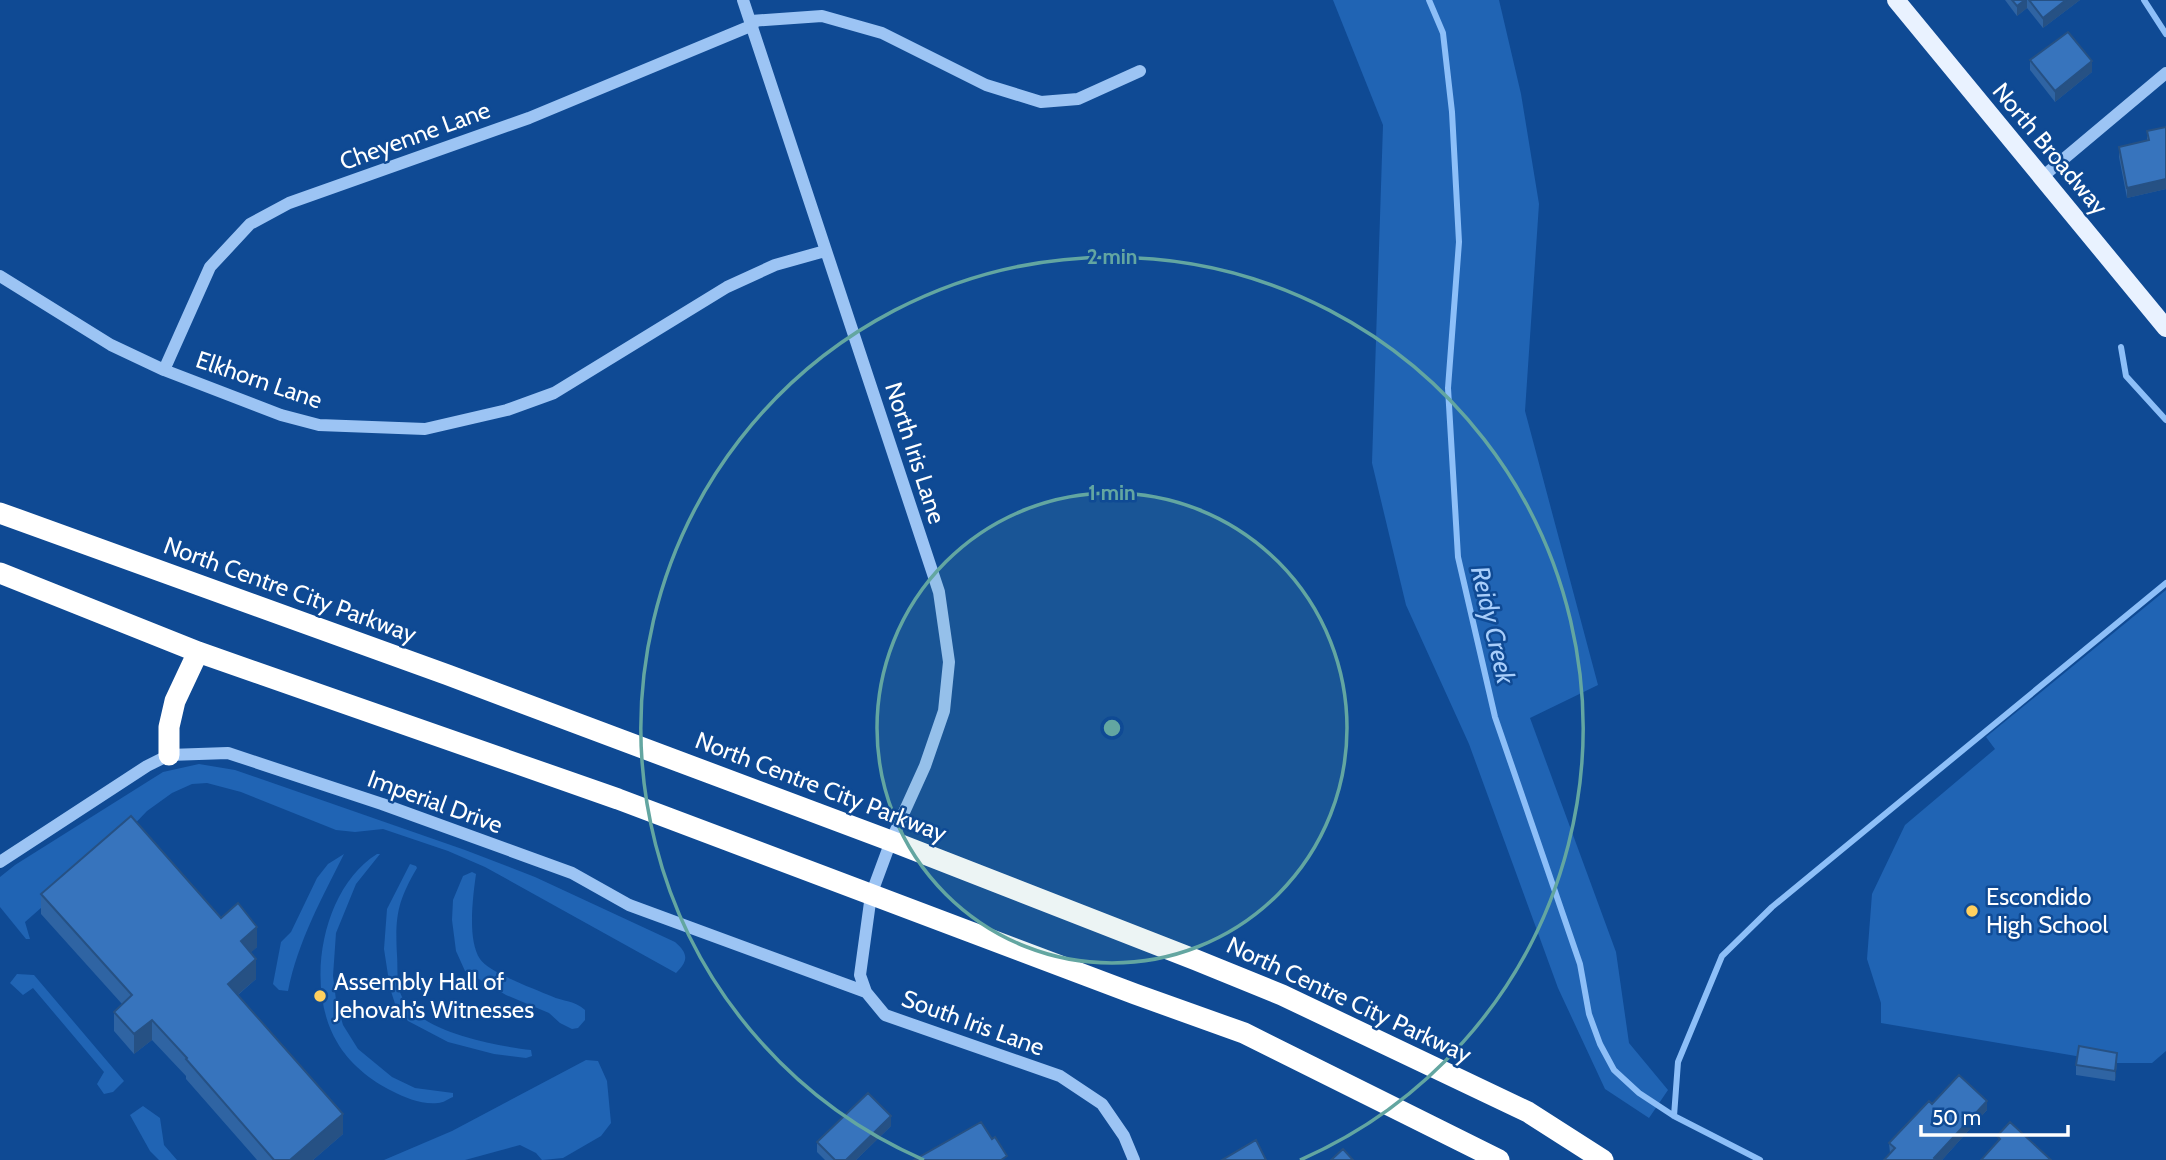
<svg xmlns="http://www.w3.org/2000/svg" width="2166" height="1160" font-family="Cabin,sans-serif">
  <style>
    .green { fill: #2064b4 }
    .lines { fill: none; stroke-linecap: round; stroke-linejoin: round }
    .stream { stroke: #8dbff8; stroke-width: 6 }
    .minor { stroke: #9cc4f4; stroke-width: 12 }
    .major { stroke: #e9f2ff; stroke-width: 18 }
    .highway { stroke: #fff; stroke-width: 21 }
    .wall { fill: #2f64a3 }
    .shaded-wall { fill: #265184 }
    .building { fill: #3774bd; stroke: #265184; stroke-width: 2 }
    .ring { fill: none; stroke: #63a6a1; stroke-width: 3.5 }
    .poi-dot { fill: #ffd05f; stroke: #0f4a94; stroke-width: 2.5 }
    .labels { text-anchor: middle; stroke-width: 5; stroke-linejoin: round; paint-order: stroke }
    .street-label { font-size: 24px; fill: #fff; stroke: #0f4a94 }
    .poi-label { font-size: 24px; fill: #fff; stroke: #0f4a94; text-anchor: start }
    .water-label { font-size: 26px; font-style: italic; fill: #a8cefb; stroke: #0f4a94 }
    .centre { fill: #63a6a1; stroke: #0f4a94; stroke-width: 3.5 }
    .ring-label { font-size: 21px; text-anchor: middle; font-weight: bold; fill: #63a6a1; stroke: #0f4a94; stroke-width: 5; stroke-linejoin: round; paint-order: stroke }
  </style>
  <rect width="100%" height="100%" fill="#0f4a94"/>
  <path class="green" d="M 1333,0 L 1499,0 L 1521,94 L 1539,204 L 1525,411 L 1598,685 L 1530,718 L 1616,952 L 1629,1043 L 1668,1090 L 1649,1118 L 1605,1089 L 1558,988 L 1469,744 L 1406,605 L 1372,463 L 1383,125 Z
    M 2166,590 L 2166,1051 L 2152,1063 L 2117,1063 L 1881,1023 L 1881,1003 L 1867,959 L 1872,894 L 1905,825 L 1995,749 L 1986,737 Z
    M 199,764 L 235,770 L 465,850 L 535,877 L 675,942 C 689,954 688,961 676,973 L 485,867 L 448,851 L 383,829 L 355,832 L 336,830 L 241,792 L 207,783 L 192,784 L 172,793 L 147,811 L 125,834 L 25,922 L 30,939 L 26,939 L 0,907 L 0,877 L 15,865 L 163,772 Z
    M 344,854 C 322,898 298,941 288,991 L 279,990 L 273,984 L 281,942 L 291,932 L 317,878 L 328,864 Z
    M 377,854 L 380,854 L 356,884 L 336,933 L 333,976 L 336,1000 L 343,1025 L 358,1049 L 392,1077 L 415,1088 L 453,1093 L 453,1097 C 448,1099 443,1103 438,1103 C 423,1105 405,1098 392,1091 C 371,1081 348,1062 337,1042 C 304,987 322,888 377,854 Z
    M 410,864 L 416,866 L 417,868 C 397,902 395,917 397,955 C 398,967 396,986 402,997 C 419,1032 496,1046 531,1050 L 532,1056 L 526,1058 L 494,1054 L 448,1042 L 408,1021 L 396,1007 L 390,988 L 384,949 L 387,909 Z
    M 472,872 L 476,874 C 473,896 467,940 480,959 C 488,972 535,989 551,996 C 564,1002 574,1000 585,1010 L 585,1020 L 578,1028 L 572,1029 L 560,1023 L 549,1013 L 506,995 L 465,971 L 456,951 L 452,920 L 453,900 L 463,876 Z
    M 17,974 L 34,975 L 124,1081 L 113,1092 L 104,1094 L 97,1084 L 104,1072 L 33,988 L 23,995 L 10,983 Z
    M 586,1060 L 598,1061 L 607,1081 L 611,1123 L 601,1136 L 563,1158 L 542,1160 L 536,1153 L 520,1145 L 465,1160 L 384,1160 L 452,1131 Z
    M 143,1106 L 160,1118 L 164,1145 L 177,1160 L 159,1160 L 150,1151 L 130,1115 Z"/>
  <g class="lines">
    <path class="stream" d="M 1429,0 L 1443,33 L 1452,112 L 1459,242 L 1448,388 L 1458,557 L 1495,717 L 1580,964 L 1589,1014 L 1600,1044 L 1614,1070 L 1639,1093 L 1674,1116 L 1760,1160
      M 2144,0 L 2166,34
      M 2121,347 L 2126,376 L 2166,420
      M 1674,1116 L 1678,1062 L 1722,956 L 1772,907 L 2166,583"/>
    <path class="minor" d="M 743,0 L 939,592 L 949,662 L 944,711 L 925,766 L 891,841 L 871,895 L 860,975 L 866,992 L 885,1015 L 1060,1076 L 1102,1104 L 1124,1136 L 1134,1160
      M 751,21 L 822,16 L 882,33 L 986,85 L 1041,102 L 1078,99 L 1140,71
      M 2041,178 L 2166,73
      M 0,276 L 111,345 L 164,370 L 281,415 L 319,425 L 425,429 L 507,410 L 554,393 L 727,287 L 775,265 L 825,251
      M 164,370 L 210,267 L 250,224 L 289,203 L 529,118 L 753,25
      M 0,862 L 147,766 L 169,755 L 228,753 L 382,804 L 572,873 L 629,905 L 866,992"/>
    <path class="major" d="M 1896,0 L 2166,328"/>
    <path class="highway" d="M 0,513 L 448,675 L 891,841 L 1196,960 L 1282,995 L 1528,1112 L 1603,1160
      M 0,573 L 198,652 L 618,799 L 1135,994 L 1244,1033 L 1499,1160
      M 169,755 L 169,727 L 175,701 L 198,652"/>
  </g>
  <path class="wall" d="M 2005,0 L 2080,0 L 2043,28 L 2027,8 L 2017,16 Z
    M 2030,60 L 2092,72 L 2055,102 L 2030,70 Z
    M 2166,127 L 2166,189 L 2127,198 L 2119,157 L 2119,147 L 2147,140 L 2147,131 Z
    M 41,894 L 221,918 L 257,947 L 250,953 L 256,979 L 238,995 L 343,1134 L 313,1160 L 257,1160 L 186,1079 L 186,1076 L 152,1040 L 134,1054 L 114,1031 L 114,1012 L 122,1004 L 41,914 Z
    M 2117,1063 L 2115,1081 L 2076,1075 L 2076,1065 Z
    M 1932,1104 L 1987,1110 L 1942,1160 L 1884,1160 L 1890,1153 L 1889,1143 Z
    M 891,1126 L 856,1160 L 825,1160 L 817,1152 L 817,1142 Z"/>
  <path class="shaded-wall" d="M 2025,0 L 2027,0 L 2027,8 L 2017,16 L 2017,6 Z
    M 2066,0 L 2080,0 L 2043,28 L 2043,18 Z
    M 2092,61 L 2092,72 L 2055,102 L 2055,91 Z
    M 2166,179 L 2166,189 L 2127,198 L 2127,188 Z
    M 257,927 L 257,947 L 241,961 L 241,941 Z
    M 256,959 L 256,979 L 228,1003 L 228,984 Z
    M 152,1020 L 152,1040 L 134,1054 L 134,1034 Z
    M 2117,1053 L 2117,1063 L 2115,1081 L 2115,1071 Z
    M 1987,1101 L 1987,1110 L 1942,1160 L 1934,1160 L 1934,1158 Z
    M 343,1114 L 343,1134 L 313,1160 L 290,1160 Z
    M 891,1116 L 891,1126 L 856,1160 L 846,1160 Z"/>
  <path class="building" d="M 2012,0 L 2025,0 L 2017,6 Z
    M 2029,0 L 2066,0 L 2043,18 Z
    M 2068,32 L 2092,61 L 2055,91 L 2030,60 Z
    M 2166,127 L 2166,179 L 2127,188 L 2119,147 L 2149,140 L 2147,131 Z
    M 131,816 L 221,918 L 238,903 L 257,927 L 241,941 L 256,959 L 228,984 L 343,1114 L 290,1160 L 274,1160 L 186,1059 L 187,1058 L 152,1020 L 134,1034 L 114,1012 L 132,995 L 41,894 Z
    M 2079,1046 L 2117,1053 L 2115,1071 L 2076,1065 Z
    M 1959,1075 L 1987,1101 L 1934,1158 L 1936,1160 L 1884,1160 L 1895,1148 L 1889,1143 L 1929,1101 L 1932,1104 Z
    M 868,1093 L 891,1116 L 846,1160 L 835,1160 L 817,1142 Z
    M 981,1122 L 992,1139 L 995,1137 L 1007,1156 L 1001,1160 L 914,1160 Z
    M 2010,1122 L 2051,1160 L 1981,1160 L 2000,1139 L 1997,1136 Z
    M 1256,1140 L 1266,1160 L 1222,1160 Z
    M 1343,1149 L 1353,1160 L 1331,1160 Z"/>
  <circle cx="1112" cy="728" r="235" fill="#63a6a1" fill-opacity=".12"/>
  <g class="ring">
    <circle cx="1112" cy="728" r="235"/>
    <path d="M924 1160A471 471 0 1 1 1300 1160"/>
  </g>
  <g class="poi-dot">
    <circle cx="1972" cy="911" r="7"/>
    <circle cx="320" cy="996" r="7"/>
  </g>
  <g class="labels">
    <g class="street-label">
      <text transform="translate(415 136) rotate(-20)" y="8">Cheyenne Lane</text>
      <text transform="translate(2050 149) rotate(50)" y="8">North Broadway</text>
      <text transform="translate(259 380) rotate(19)" y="8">Elkhorn Lane</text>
      <text transform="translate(915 453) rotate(72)" y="8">North Iris Lane</text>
      <text transform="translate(290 590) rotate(20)" y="8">North Centre City Parkway</text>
      <text transform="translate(821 787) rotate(21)" y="8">North Centre City Parkway</text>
      <text transform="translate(435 802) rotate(20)" y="8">Imperial Drive</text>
      <text transform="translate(1349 1000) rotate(25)" y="8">North Centre City Parkway</text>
      <text transform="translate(973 1023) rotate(20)" y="8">South Iris Lane</text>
    </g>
    <g class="poi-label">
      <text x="1986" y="905">Escondido<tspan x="1986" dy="28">High School</tspan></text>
      <text x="334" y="990">Assembly Hall of<tspan x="334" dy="28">Jehovah’s Witnesses</tspan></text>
    </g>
    <g class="water-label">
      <text transform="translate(1493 625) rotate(77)" y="9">Reidy Creek</text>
    </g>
  </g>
  <circle cx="1112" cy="728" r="10" class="centre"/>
  <g class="ring-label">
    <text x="1112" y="264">2 min</text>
    <text x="1112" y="500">1 min</text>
  </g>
  <path d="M1921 1125v10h147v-10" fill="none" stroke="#ffffff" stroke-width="3.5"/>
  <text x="1932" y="1125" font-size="21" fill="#ffffff" stroke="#0f4a94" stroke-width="5" paint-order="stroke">50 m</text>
</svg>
